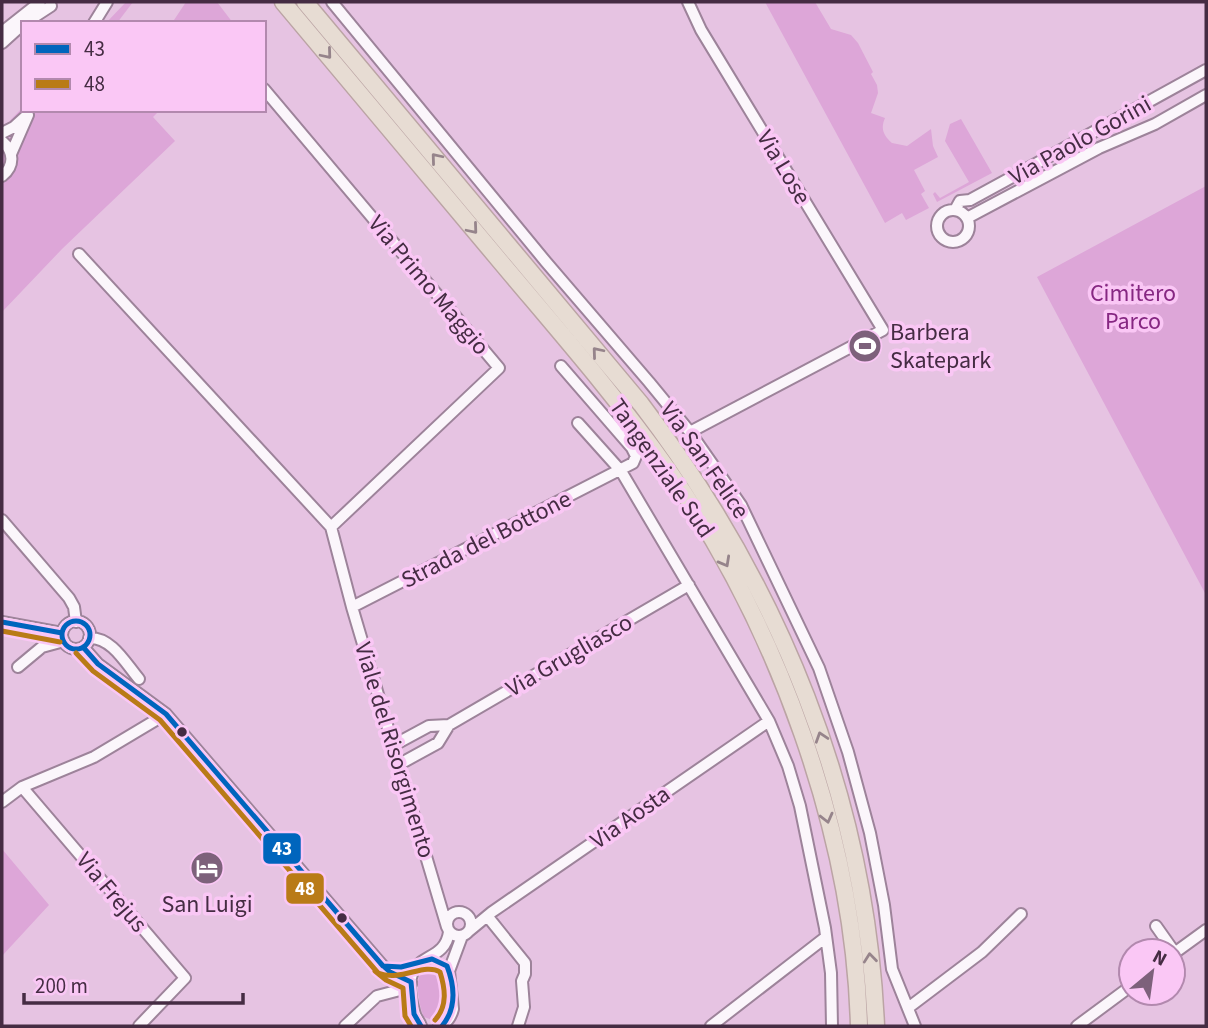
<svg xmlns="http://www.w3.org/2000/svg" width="1208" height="1028" font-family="'Source Sans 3',sans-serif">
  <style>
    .green { fill: #dda6d8 }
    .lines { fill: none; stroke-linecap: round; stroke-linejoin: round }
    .minor-casing { stroke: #9d839a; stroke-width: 14 }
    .highway-casing { stroke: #bba4a4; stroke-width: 19 }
    .minor { stroke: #fbf6fb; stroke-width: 10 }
    .highway { stroke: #e7dcd3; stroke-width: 16 }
    .bus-1-casing { stroke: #fac7f5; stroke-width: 10 }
    .bus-2-casing { stroke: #fac7f5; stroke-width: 10 }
    .bus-1 { stroke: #0065bd; stroke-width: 5 }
    .bus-2 { stroke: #b97b17; stroke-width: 5 }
    .oneway { stroke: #96848b }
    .bus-dot { fill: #452c43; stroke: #fac7f5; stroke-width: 2.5 }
    .labels { text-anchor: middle; stroke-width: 7; stroke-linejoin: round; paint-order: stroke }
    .street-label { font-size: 24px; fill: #452c43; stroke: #fac7f5 }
    .park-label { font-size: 24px; fill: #862782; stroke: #fac7f5 }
    .poi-label { font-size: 24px; fill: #452c43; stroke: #fac7f5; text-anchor: start }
    .line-badge { stroke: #fac7f5; stroke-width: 2.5 }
    .badge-label { font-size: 19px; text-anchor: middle; font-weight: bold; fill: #fff }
  </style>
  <rect width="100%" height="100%" fill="#e6c3e2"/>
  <path class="green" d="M 126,2 L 133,2 L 117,23 L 106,23 Z
    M 186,2 L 217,2 L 233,23 L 172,23 Z
    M 765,2 L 815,2 L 831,29 L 851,35 L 858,43 L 873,72 L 871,74 L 877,85 L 878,93 L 871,113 L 885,118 C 880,129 884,136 892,143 L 907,146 L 931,129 L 933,146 L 938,157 L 914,170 L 925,191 L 921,194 L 929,208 L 906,220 L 902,213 L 885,223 Z
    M 23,107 L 23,110 L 160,110 L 153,117 L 175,141 L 62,249 L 2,312 L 2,129 Z
    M 961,119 L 992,173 L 937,202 L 933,194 L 935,192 L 940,198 L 969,182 L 945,141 L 950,124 Z
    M 1206,186 L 1206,595 L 1037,277 Z
    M 2,849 L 49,905 L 2,956 Z
    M 429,964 L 440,967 C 445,974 450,1006 445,1015 C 442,1020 441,1020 435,1021 L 424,1017 C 418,1003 412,971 429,964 Z"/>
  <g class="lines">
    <defs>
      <path id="minor" d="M 332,2 L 546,262 L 649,382 L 690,432 L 741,505 L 819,668 L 848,752 L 870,833 L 884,905 L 892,969 L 915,1026
        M 688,2 L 701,30 L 883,330 L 690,432
        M 25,23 L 51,6
        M 94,23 L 107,2
        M 2,32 L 40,2
        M 2,43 L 23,24
        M 264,89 L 499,368 L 331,527
        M 2,133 L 14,127 L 25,117
        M 2,141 C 14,151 15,166 2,176
        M 11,154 L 28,115
        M 955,210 L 960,201 L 970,200 L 1003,182 L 1206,70
        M937 226a16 16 0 1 1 32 0a16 16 0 1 1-32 0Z
        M 967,218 L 1099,148 L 1155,124 L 1206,95
        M 79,254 L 331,527 L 352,607 L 447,927
        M 578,423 L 621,471 L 769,721 L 788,766 L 800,806 L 825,928 L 831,973 L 832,1026
        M 2,520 L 69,598 L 74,607 L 76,622
        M 352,607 L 633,463 L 636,456 L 632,448 L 561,366
        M62 635a14 14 0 1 1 28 0a14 14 0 1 1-28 0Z
        M 2,622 L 62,633
        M 89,638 C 112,637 126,664 139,679
        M 83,647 L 98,664 L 166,714 L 383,966 L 390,972 L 411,982
        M 18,667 L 42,647 L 64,641
        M 392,746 L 429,726 L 449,725
        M 398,765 L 438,743 L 449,725 L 689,585
        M 22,787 L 185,978 L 139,1026
        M 2,802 L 22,787 L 94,757 L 166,714
        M447 924a12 12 0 1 1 24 0a12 12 0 1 1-24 0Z
        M 488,917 L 525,963 L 525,974 L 522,981 L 524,1007 L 518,1026
        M 1156,926 L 1175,953
        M 469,931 L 492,912 L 769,721
        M 1173,954 L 1206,930
        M 908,1008 L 982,952 L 1021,914
        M 345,1026 L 377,996 L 400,990 L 411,984
        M 421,1026 C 419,1020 415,1018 414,1011 C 396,946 444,969 449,932
        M 439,1026 C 447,1023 451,1017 453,1009 L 449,971 L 462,936
        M 711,1026 L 826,937
        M 1077,1026 L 1131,986"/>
      <path id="highway" d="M 283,2 C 355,88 428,175 500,261 C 557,329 616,396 667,468 C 777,625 854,834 859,1026
        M 305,2 L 641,404 C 779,585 866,797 876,1026"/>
    </defs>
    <use href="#minor" class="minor-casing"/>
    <use href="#highway" class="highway-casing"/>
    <use href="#minor" class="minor"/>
    <use href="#highway" class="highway"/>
    <defs>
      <path id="bus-1" d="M62 635a14 14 0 1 1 28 0a14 14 0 1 1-28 0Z
        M 2,622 L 62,633
        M 83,647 L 98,664 L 166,714 L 383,966 L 401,967 L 432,959 L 447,966 C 455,987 457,1008 442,1026
        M 381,964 L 390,972 L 411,982 L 414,1014 L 421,1026"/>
      <path id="bus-2" d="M 2,631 L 60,642
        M 76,653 L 93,671 L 160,720 L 378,973 C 402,982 424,962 440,972 C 445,988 448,1006 435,1020
        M 375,971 L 386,980 L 403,988 L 405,1016 L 411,1026"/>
    </defs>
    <use href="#bus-1" class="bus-1-casing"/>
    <use href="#bus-2" class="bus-2-casing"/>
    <use href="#bus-1" class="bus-1"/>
    <use href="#bus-2" class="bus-2"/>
  </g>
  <defs><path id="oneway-chevron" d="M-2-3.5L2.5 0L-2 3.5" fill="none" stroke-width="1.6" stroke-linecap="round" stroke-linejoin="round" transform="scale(1.75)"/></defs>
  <g class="oneway">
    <use href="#oneway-chevron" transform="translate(327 54) rotate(50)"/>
    <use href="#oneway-chevron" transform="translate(436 158) rotate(-130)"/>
    <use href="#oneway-chevron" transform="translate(473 229) rotate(50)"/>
    <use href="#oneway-chevron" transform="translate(597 352) rotate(-130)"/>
    <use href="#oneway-chevron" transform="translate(725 562) rotate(61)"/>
    <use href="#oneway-chevron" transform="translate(821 737) rotate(-108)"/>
    <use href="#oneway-chevron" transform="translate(827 818) rotate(76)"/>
    <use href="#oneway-chevron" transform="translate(870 958) rotate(-96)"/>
  </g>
  <defs>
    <symbol id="stadium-disc" viewBox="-11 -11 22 22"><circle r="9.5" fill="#7d617b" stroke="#fac7f5"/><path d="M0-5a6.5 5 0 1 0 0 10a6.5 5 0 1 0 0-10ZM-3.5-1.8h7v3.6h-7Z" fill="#fff"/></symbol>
    <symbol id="hotel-disc" viewBox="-11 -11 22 22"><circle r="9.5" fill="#7d617b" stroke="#fac7f5"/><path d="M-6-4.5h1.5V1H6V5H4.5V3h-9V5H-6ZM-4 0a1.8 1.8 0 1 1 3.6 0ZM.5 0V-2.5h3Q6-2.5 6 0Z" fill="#fff"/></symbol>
  </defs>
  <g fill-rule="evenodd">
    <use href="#stadium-disc" x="846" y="327" width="38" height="38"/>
    <use href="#hotel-disc" x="188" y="849" width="38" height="38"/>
  </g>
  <g class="bus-dot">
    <circle cx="182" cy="732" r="6"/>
    <circle cx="342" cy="918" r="6"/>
  </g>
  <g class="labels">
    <g class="street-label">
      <text transform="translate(1080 140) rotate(-29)" y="8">Via Paolo Gorini</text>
      <text transform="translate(784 167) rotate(59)" y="8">Via Lose</text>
      <text transform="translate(429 285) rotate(50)" y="8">Via Primo Maggio</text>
      <text transform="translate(705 460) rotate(55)" y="8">Via San Felice</text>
      <text transform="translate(662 468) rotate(55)" y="8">Tangenziale Sud</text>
      <text transform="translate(486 539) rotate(-27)" y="8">Strada del Bottone</text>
      <text transform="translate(569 655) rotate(-30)" y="8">Via Grugliasco</text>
      <text transform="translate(395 750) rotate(73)" y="8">Viale del Risorgimento</text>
      <text transform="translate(630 817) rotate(-35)" y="8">Via Aosta</text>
      <text transform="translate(112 892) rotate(50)" y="8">Via Frejus</text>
    </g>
    <g class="park-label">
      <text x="1133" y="301">Cimitero<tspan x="1133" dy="28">Parco</tspan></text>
    </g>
    <g class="poi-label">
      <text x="890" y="340">Barbera<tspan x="890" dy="28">Skatepark</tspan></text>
      <text x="207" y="912" text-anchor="middle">San Luigi</text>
    </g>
  </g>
  <g class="line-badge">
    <rect x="262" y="832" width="40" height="33" rx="7" fill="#0065bd"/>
    <rect x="285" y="872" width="40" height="33" rx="7" fill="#b97b17"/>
  </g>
  <g class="badge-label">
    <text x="282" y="855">43</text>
    <text x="305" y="895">48</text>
  </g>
  <rect width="1208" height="1028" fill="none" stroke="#452c43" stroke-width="7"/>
  <rect x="21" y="21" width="245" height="91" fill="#fac7f5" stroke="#b289ae" stroke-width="2"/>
  <rect x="35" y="44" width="35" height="10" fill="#0065bd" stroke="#b289ae" stroke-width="2"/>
  <text x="84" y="56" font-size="21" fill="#452c43">43</text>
  <rect x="35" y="79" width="35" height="10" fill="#b97b17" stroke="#b289ae" stroke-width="2"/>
  <text x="84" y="91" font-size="21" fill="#452c43">48</text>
  <g transform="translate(1152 972) rotate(29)"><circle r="33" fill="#fac7f5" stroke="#b289ae" stroke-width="2"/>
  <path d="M0-5L12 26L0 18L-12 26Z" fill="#7d617b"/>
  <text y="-10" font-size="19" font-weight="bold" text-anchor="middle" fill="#452c43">N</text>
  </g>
  <path d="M24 993v10h219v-10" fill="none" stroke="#452c43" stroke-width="3.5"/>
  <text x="35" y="993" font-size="21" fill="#452c43" stroke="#fac7f5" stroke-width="5" paint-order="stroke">200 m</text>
</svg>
